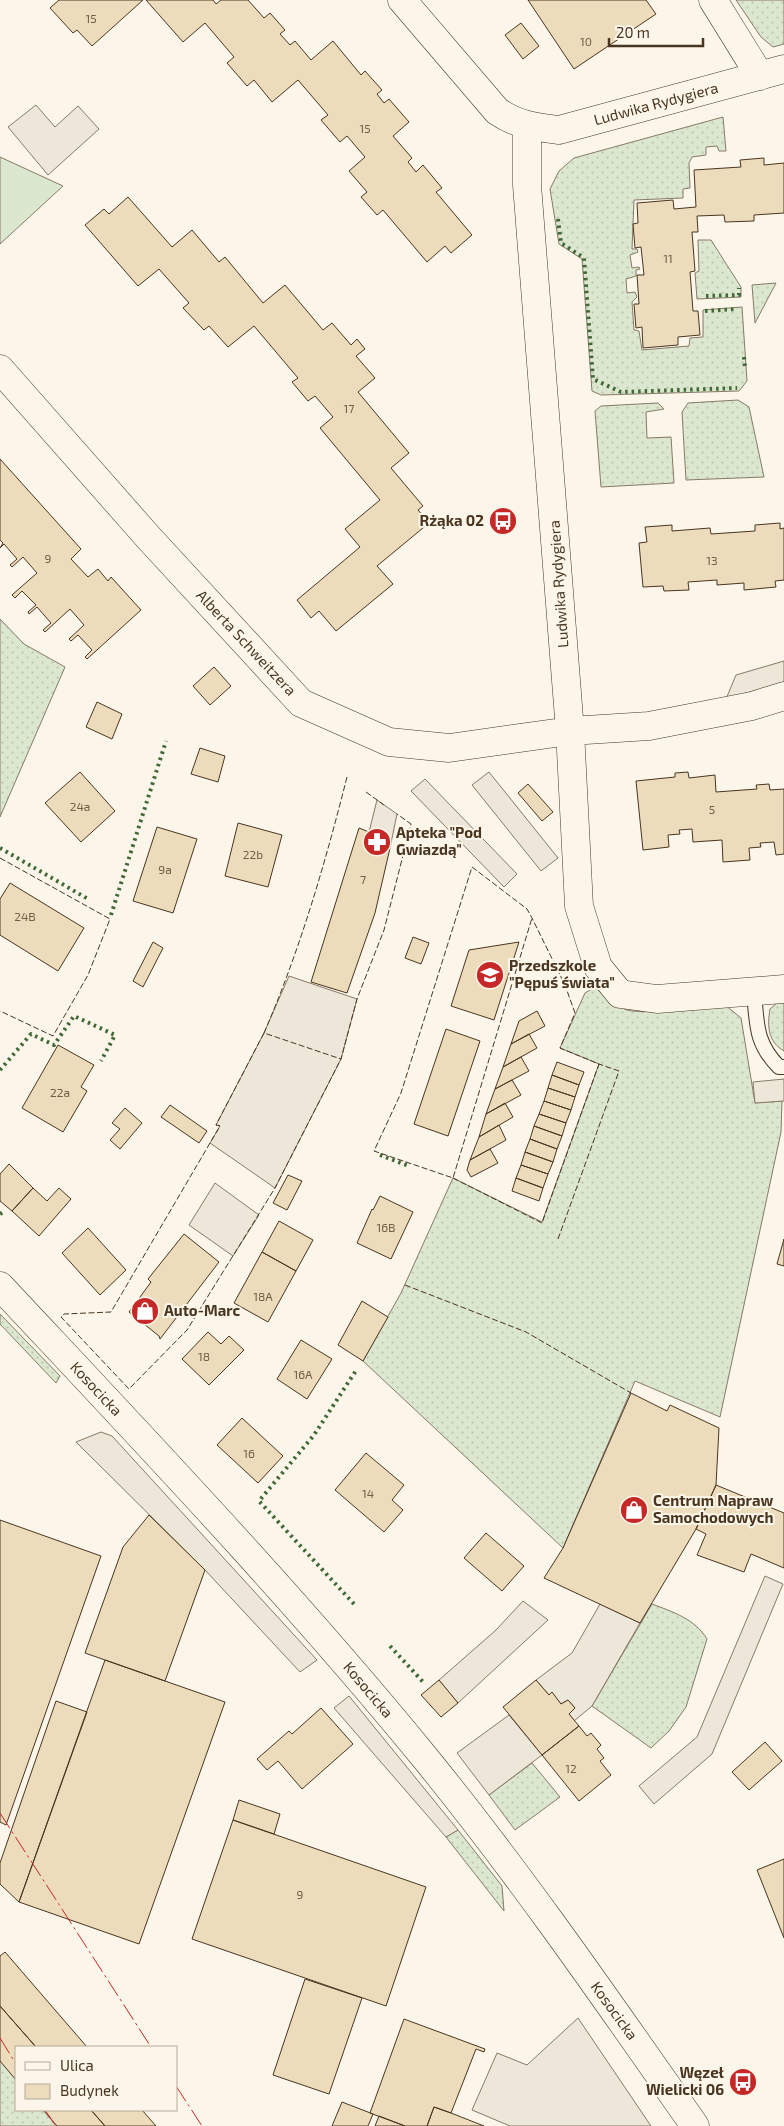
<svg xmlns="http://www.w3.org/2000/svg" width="784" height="2126" font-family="'Exo 2',sans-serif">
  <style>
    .grass { fill: url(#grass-dots); stroke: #887966 }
    .green { fill: #dce7d0; stroke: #887966 }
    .parking { fill: #ede7d9; stroke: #887966 }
    .building { fill: #ecdcbc; stroke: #4a3520 }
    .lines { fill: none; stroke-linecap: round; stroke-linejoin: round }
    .lane-casing { stroke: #4a3520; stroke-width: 16 }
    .street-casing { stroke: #4a3520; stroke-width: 29 }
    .secondary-casing { stroke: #4a3520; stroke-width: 29 }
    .lane { stroke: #fbf6e9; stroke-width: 14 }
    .street { stroke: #fbf6e9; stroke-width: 28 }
    .secondary { stroke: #fbf6e9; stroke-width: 28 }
    .hedge { stroke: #436837; stroke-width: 4; stroke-dasharray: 2.5 4; stroke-linecap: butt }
    .fence { stroke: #4a3520; stroke-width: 1; stroke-dasharray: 6 2.5; stroke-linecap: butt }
    .power { stroke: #c62828; stroke-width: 1; stroke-dasharray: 18 4 2.5 4; stroke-linecap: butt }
    .labels { text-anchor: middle; stroke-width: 4; stroke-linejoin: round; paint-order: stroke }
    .number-label { font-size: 12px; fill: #725f47 }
    .street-label { font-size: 15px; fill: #4a3520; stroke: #fbf6e9 }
    .poi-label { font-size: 15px; font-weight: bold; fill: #4a3520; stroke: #fbf6e9; text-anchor: start }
  </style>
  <defs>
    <pattern id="grass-dots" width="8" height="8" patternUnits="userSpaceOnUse" patternTransform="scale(1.25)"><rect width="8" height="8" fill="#dce7d0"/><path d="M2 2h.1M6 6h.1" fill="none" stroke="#bec7b2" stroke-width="1.8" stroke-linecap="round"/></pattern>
  </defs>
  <rect width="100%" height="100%" fill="#fbf6e9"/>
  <path class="grass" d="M 736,0 L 784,0 L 784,44 L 773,47 L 761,37 Z
    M 723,117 L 726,151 L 719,151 L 717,146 L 706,147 L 706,155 L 692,157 L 689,163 L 690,188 L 683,189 L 683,198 L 634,200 L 632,249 L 637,249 L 638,252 L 630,255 L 632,268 L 639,267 L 640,269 L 636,270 L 636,276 L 626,279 L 627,293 L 635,292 L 637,297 L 632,302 L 634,330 L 639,331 L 642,350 L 689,346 L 690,338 L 703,337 L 703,310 L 742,307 L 747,381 L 739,391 L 601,395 L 592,391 L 582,259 L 559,244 L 550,189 L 559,171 L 574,158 Z
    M 698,240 L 711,240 L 741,287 L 741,297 L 697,299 L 695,273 L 699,271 Z
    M 776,283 L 755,323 L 752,285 Z
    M 738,400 L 749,407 L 764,477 L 686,480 L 682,412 L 688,403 Z
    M 658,403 L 664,409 L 646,412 L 647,438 L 671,437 L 674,483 L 601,487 L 595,411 L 601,406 Z
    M 0,619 L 24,644 L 65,667 L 0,817 Z
    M 595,987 C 604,995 615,1006 627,1010 C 647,1015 702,1007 725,1005 L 741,1018 L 755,1103 L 782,1101 L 781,1132 L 720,1417 L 635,1381 L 563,1548 L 363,1361 L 401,1293 L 453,1178 L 542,1222 L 599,1064 L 560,1048 L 585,993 Z
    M 784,1001 L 784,1051 C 768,1042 767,1026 770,1009 L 778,1002 Z
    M 0,1314 L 60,1376 L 56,1383 L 0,1324 Z
    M 652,1604 C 673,1612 695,1619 707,1639 L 686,1707 L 669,1731 L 651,1748 L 592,1706 Z
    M 532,1763 L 560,1797 L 515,1830 L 489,1795 Z
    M 458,1830 L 502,1886 L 504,1911 L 446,1837 Z
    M 0,2056 L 16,2075 L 16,2110 L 45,2110 L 59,2126 L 0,2126 Z"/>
  <path class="green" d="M 0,157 L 63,186 L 0,244 Z"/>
  <path class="parking" d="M 36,105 L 55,127 L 78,106 L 99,129 L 48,175 L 8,127 Z
    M 784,661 L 784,682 L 726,699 L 736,675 Z
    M 489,772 L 558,858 L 541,871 L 472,785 Z
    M 425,779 L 517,874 L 504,887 L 411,791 Z
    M 377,800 L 397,814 L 390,848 L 369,832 Z
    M 289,976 L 357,999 L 341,1059 L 275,1188 L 210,1143 L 220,1126 L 216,1125 L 264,1033 Z
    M 784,1079 L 784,1101 L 755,1103 L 753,1082 Z
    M 215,1183 L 259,1215 L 233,1256 L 189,1225 Z
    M 101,1432 L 112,1436 L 317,1660 L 300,1672 L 205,1570 L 76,1442 Z
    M 765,1576 L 783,1584 L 712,1754 L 654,1804 L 639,1786 L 697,1737 Z
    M 523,1601 L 548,1620 L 458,1703 L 439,1680 L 496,1630 Z
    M 600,1604 L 640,1623 L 592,1706 L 574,1721 L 569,1714 L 575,1708 L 568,1700 L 561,1704 L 552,1693 L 549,1695 L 536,1680 L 572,1653 Z
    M 349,1696 L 458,1830 L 446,1837 L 334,1708 Z
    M 509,1715 L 542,1755 L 489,1795 L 457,1753 Z
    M 578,2018 L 651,2126 L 510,2126 L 472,2110 L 497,2053 L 527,2065 Z"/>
  <path class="building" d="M 59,0 L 143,0 L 92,46 L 77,30 L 73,33 L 50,8 Z
    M 146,0 L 213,0 L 216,4 L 221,0 L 248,0 L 264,18 L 270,13 L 285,30 L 280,34 L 290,45 L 295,41 L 311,60 L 333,41 L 361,75 L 365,71 L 382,90 L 377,94 L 384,103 L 389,99 L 409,122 L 393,136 L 412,158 L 408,162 L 416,172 L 423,165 L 442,188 L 436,192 L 472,235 L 451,253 L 445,246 L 427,262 L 383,210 L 377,215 L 361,197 L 367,192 L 349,171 L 365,157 L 347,136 L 340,142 L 321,120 L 328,115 L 298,80 L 272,102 L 254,80 L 247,86 L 227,63 L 234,57 L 205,23 L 183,42 Z
    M 528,0 L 646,0 L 656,14 L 574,69 Z
    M 521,23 L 539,46 L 523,59 L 505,35 Z
    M 764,158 L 764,165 L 784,163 L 784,213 L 754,215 L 754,221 L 725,222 L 724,215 L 697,216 L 698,232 L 692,232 L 695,271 L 690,272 L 693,311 L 698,311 L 700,335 L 678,337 L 678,345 L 643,348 L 642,327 L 636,328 L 634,304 L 639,304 L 637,275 L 644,275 L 641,247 L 635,248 L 633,224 L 638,223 L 637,203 L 673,200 L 674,209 L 696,207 L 694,170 L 741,167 L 740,160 Z
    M 128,197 L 172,247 L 192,230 L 219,262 L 225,257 L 263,303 L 285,285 L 323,330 L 332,323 L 351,345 L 357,339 L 365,349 L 356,356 L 375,378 L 358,392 L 409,453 L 391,468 L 423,506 L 418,510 L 429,523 L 377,566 L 393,584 L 336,631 L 319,611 L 311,618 L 297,600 L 360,547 L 345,529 L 380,500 L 320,428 L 333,417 L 315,396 L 308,401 L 292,382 L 298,378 L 254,326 L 228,347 L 209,326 L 204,330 L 183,308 L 189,303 L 159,269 L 138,286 L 85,225 L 104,209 L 109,214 Z
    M 0,459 L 81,549 L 71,559 L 88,577 L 98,569 L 108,581 L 111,577 L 141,610 L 87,659 L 85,657 L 92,650 L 78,635 L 71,641 L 69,639 L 84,625 L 70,609 L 45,632 L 43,630 L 51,623 L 37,607 L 29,614 L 28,612 L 36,605 L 22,591 L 15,598 L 12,595 L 37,573 L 23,557 L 12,567 L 10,565 L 17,559 L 4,544 L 0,548 L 3,543 L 0,540 Z
    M 780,523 L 780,529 L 784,528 L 784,580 L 775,581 L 776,587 L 744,590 L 744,583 L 717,585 L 717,580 L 688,582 L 689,590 L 664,591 L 663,586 L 643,587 L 639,543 L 647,542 L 645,527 L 672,525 L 672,531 L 710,528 L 711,534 L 755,531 L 755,525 Z
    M 214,667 L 231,686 L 210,705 L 193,686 Z
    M 97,702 L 122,714 L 112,739 L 86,727 Z
    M 200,748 L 225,756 L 218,782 L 191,774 Z
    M 80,772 L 115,811 L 81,842 L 45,803 Z
    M 688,772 L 689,778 L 715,775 L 716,792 L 757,789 L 756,785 L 769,784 L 770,790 L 784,789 L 784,854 L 776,855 L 774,842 L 760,843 L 761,847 L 749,848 L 750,860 L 723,862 L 722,840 L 693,842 L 692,829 L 679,830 L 680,834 L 668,835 L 669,847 L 643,850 L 636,781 L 675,777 L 675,773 Z
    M 528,784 L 553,812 L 542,821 L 518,793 Z
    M 238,823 L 282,835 L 268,887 L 225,876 Z
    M 157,827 L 197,839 L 173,913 L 133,901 Z
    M 359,828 L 369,832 L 390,848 L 375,913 L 347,993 L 311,982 Z
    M 10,883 L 84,928 L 58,971 L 0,935 L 0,899 Z
    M 413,937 L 429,943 L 421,964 L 405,958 Z
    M 153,942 L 163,948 L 143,987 L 133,981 Z
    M 519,942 L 494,1020 L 451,1006 L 469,950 Z
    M 537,1011 L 545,1026 L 511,1044 L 519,1021 Z
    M 446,1029 L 480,1041 L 448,1136 L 414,1124 Z
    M 529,1034 L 537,1048 L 503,1067 L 511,1044 Z
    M 58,1045 L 94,1065 L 81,1087 L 87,1091 L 63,1132 L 22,1108 Z
    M 521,1057 L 529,1071 L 495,1089 L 503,1067 Z
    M 557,1062 L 584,1072 L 579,1085 L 552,1075 Z
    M 552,1075 L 579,1085 L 575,1097 L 548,1088 Z
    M 512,1080 L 521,1095 L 486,1114 L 495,1089 Z
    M 548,1088 L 575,1097 L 571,1110 L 544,1101 Z
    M 544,1101 L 571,1110 L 566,1123 L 539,1114 Z
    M 505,1103 L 513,1117 L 479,1137 L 486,1114 Z
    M 170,1105 L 207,1131 L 199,1143 L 161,1117 Z
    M 125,1108 L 142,1123 L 120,1149 L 110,1140 L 120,1129 L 112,1123 Z
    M 539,1114 L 566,1123 L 562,1136 L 534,1126 Z
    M 499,1125 L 506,1140 L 470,1160 L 479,1137 Z
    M 534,1126 L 562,1136 L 557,1149 L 530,1139 Z
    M 530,1139 L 557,1149 L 553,1162 L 525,1152 Z
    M 490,1149 L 498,1163 L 471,1177 L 467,1170 L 470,1160 Z
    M 525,1152 L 553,1162 L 548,1174 L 521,1165 Z
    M 9,1164 L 33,1188 L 12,1211 L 0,1201 L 0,1174 Z
    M 521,1165 L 548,1174 L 543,1188 L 516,1178 Z
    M 288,1175 L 302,1181 L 287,1210 L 273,1203 Z
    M 516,1178 L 543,1188 L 539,1201 L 512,1191 Z
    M 33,1188 L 47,1201 L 59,1188 L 71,1199 L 39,1236 L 12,1211 Z
    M 380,1196 L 413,1212 L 391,1259 L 357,1243 L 372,1209 L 373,1210 Z
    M 279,1221 L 313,1240 L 296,1271 L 262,1252 Z
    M 88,1228 L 126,1270 L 100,1295 L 62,1253 Z
    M 184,1234 L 219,1262 L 160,1339 L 159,1336 L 129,1312 L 151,1282 L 148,1279 Z
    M 784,1239 L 784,1266 L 777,1264 Z
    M 262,1252 L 296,1271 L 268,1322 L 234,1303 Z
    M 362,1301 L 388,1317 L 363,1361 L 338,1345 Z
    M 208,1332 L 221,1344 L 229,1336 L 244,1350 L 209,1385 L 182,1359 Z
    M 301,1340 L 332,1359 L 307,1399 L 277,1379 Z
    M 631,1393 L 667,1411 L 670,1405 L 719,1428 L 716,1485 L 696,1529 L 640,1623 L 544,1578 L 563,1548 Z
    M 242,1418 L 283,1456 L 258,1483 L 217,1445 Z
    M 366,1453 L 404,1485 L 392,1500 L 403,1510 L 384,1532 L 335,1490 Z
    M 716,1485 L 784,1513 L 784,1568 L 751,1554 L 744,1572 L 697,1555 L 706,1534 L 696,1529 Z
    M 149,1515 L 205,1570 L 165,1681 L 85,1653 L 123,1547 Z
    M 0,1520 L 101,1556 L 6,1825 L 0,1822 Z
    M 486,1533 L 524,1566 L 502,1591 L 464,1558 Z
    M 105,1660 L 225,1702 L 139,1944 L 19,1902 Z
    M 439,1680 L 458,1703 L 441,1717 L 421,1695 Z
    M 536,1680 L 549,1695 L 552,1692 L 561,1704 L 568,1700 L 575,1708 L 569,1714 L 579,1726 L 542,1755 L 503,1707 Z
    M 56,1701 L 87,1712 L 19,1902 L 0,1884 L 0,1863 Z
    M 321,1708 L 353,1744 L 302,1789 L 278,1761 L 267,1770 L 257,1759 L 289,1731 L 292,1734 Z
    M 579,1726 L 587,1736 L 591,1733 L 601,1745 L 597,1749 L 604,1758 L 600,1761 L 611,1775 L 579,1801 L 542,1755 Z
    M 765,1742 L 782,1761 L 749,1790 L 732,1772 Z
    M 239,1800 L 280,1814 L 274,1834 L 233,1820 Z
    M 233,1820 L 426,1887 L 386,2006 L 192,1939 Z
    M 784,1859 L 784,1938 L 757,1870 Z
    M 5,1952 L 87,2047 L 36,2047 L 0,2006 L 0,1956 Z
    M 305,1979 L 362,1998 L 329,2094 L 273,2075 Z
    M 0,2006 L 36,2047 L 16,2047 L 16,2080 L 0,2061 Z
    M 404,2019 L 485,2049 L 484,2052 L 476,2049 L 451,2113 L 434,2107 L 427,2126 L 405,2126 L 370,2113 Z
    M 342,2102 L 373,2114 L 368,2126 L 332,2126 Z
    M 434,2107 L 451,2113 L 484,2126 L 427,2126 Z
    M 43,2110 L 91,2110 L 105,2126 L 57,2126 Z
    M 91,2110 L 142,2110 L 156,2126 L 105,2126 Z
    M 379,2116 L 405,2126 L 375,2126 Z"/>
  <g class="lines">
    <defs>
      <path id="lane" d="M 754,992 C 757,1023 755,1043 779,1067 L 784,1067"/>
      <path id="street" d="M 402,0 L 497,111 C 517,125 535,127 559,130 L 784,69
        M 713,0 L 760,76
        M 527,126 L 527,185 L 570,731 L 579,906 L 598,967 L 620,994 L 657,999 L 784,989
        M 0,369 L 148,537 L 301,703 L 389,742 L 449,748 L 570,731 L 649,726 L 752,706 L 784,696"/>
      <path id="secondary" d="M 0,1286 C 145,1441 292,1595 426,1759 C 522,1877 608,2002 695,2126"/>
    </defs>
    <use href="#lane" class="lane-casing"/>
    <use href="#street" class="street-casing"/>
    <use href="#secondary" class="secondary-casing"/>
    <use href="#lane" class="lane"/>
    <use href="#street" class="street"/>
    <use href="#secondary" class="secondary"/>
    <path class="hedge" d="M 558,219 L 561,243 L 584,258 L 593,379 L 621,392 L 737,388
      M 706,296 L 739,295 L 739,288
      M 705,311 L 737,309
      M 744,357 L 745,368
      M 0,848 L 88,899
      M 111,915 L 166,741
      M 0,1070 L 31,1034 L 54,1045 L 74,1016 L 115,1035 L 101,1061
      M 380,1155 L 409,1166
      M 0,1214 L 3,1212
      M 354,1604 L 259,1501 L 314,1435 L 357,1369
      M 390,1646 L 424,1683"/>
    <path class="fence" d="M 347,777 C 325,864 300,950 264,1033 L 341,1059 L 357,999 L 384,930 L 411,824 L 397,814
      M 366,792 L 384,805
      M 0,858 L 110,919 L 88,975 L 53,1036 L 0,1011
      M 264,1033 L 216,1125 L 220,1126 L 111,1312 L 64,1314 L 61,1317 L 129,1389 L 187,1330 L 275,1188 L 341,1059
      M 453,1178 L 542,1223 L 599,1064 L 560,1048 L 575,1013 L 565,985 L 532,918 L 527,909 L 472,867 L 401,1093 L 374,1151 L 453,1178 L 532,918
      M 558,1239 L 619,1071 L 599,1064
      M 405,1285 L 526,1332 L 631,1393"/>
    <path class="power" d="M 0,1813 L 151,2047
      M 0,2038 L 16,2064
      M 176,2086 L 202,2126
      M 45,2110 L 56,2126"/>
  </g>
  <defs>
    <symbol id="bus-disc" viewBox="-11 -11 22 22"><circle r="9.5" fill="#c62828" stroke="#fbf6e9"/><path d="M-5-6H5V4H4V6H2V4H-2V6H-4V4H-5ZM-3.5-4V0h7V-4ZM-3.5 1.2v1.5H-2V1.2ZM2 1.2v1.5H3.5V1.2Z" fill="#fff"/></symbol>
    <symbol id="pharmacy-disc" viewBox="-11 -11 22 22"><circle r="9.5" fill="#c62828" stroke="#fbf6e9"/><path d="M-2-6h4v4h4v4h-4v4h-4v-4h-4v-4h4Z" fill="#fff"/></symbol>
    <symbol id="school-disc" viewBox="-11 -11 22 22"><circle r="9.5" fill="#c62828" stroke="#fbf6e9"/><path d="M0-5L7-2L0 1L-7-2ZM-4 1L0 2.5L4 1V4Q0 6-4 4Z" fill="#fff"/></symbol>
    <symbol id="shop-disc" viewBox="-11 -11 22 22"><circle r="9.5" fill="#c62828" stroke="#fbf6e9"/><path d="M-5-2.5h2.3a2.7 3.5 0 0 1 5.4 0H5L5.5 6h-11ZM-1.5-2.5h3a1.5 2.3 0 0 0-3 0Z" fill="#fff"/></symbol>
  </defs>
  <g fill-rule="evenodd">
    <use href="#bus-disc" x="487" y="505" width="32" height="32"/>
    <use href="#pharmacy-disc" x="361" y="826" width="32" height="32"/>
    <use href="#school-disc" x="474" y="959" width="32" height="32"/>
    <use href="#shop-disc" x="129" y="1295" width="32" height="32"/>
    <use href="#shop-disc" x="618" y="1494" width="32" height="32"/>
    <use href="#bus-disc" x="727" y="2066" width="32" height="32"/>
  </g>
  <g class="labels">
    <g class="number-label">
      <text x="91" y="23">15</text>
      <text x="586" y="46">10</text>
      <text x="365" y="133">15</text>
      <text x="668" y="263">11</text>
      <text x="349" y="413">17</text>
      <text x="48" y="563">9</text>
      <text x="712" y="565">13</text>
      <text x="80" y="811">24a</text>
      <text x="712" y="814">5</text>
      <text x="253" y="859">22b</text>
      <text x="165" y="874">9a</text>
      <text x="363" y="884">7</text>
      <text x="25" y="921">24B</text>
      <text x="60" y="1097">22a</text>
      <text x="386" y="1232">16B</text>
      <text x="263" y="1301">18A</text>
      <text x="204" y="1361">18</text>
      <text x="303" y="1379">16A</text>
      <text x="249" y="1458">16</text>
      <text x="368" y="1498">14</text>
      <text x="571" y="1773">12</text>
      <text x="300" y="1899">9</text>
    </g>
    <g class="street-label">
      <text transform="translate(656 104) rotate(-15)" y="5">Ludwika Rydygiera</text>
      <text transform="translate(559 584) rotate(-94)" y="5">Ludwika Rydygiera</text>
      <text transform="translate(246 643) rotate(47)" y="5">Alberta Schweitzera</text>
      <text transform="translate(96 1389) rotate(47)" y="5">Kosocicka</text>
      <text transform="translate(368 1690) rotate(50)" y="5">Kosocicka</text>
      <text transform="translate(614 2011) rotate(54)" y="5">Kosocicka</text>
    </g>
    <g class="poi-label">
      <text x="484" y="526" text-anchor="end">Rżąka 02</text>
      <text x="396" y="838">Apteka "Pod<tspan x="396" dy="17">Gwiazdą"</tspan></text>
      <text x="509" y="971">Przedszkole<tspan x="509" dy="17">"Pępuś świata"</tspan></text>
      <text x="164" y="1316">Auto-Marc</text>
      <text x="653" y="1506">Centrum Napraw<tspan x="653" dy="17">Samochodowych</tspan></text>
      <text x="724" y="2078" text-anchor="end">Węzeł<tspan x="724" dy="17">Wielicki 06</tspan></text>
    </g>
  </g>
  <rect x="15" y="2046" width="162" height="65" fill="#fbf6e9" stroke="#b4a999"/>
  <rect x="25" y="2062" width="25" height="8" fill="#fbf6e9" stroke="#b4a999"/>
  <text x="60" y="2071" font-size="15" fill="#4a3520">Ulica</text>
  <rect x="25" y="2084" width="25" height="15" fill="#ecdcbc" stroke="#b4a999"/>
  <text x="60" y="2096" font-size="15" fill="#4a3520">Budynek</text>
  <path d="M609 38v8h94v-8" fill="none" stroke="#4a3520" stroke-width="2.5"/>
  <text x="616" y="38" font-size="15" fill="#4a3520" stroke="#fbf6e9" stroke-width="4" paint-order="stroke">20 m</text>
</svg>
